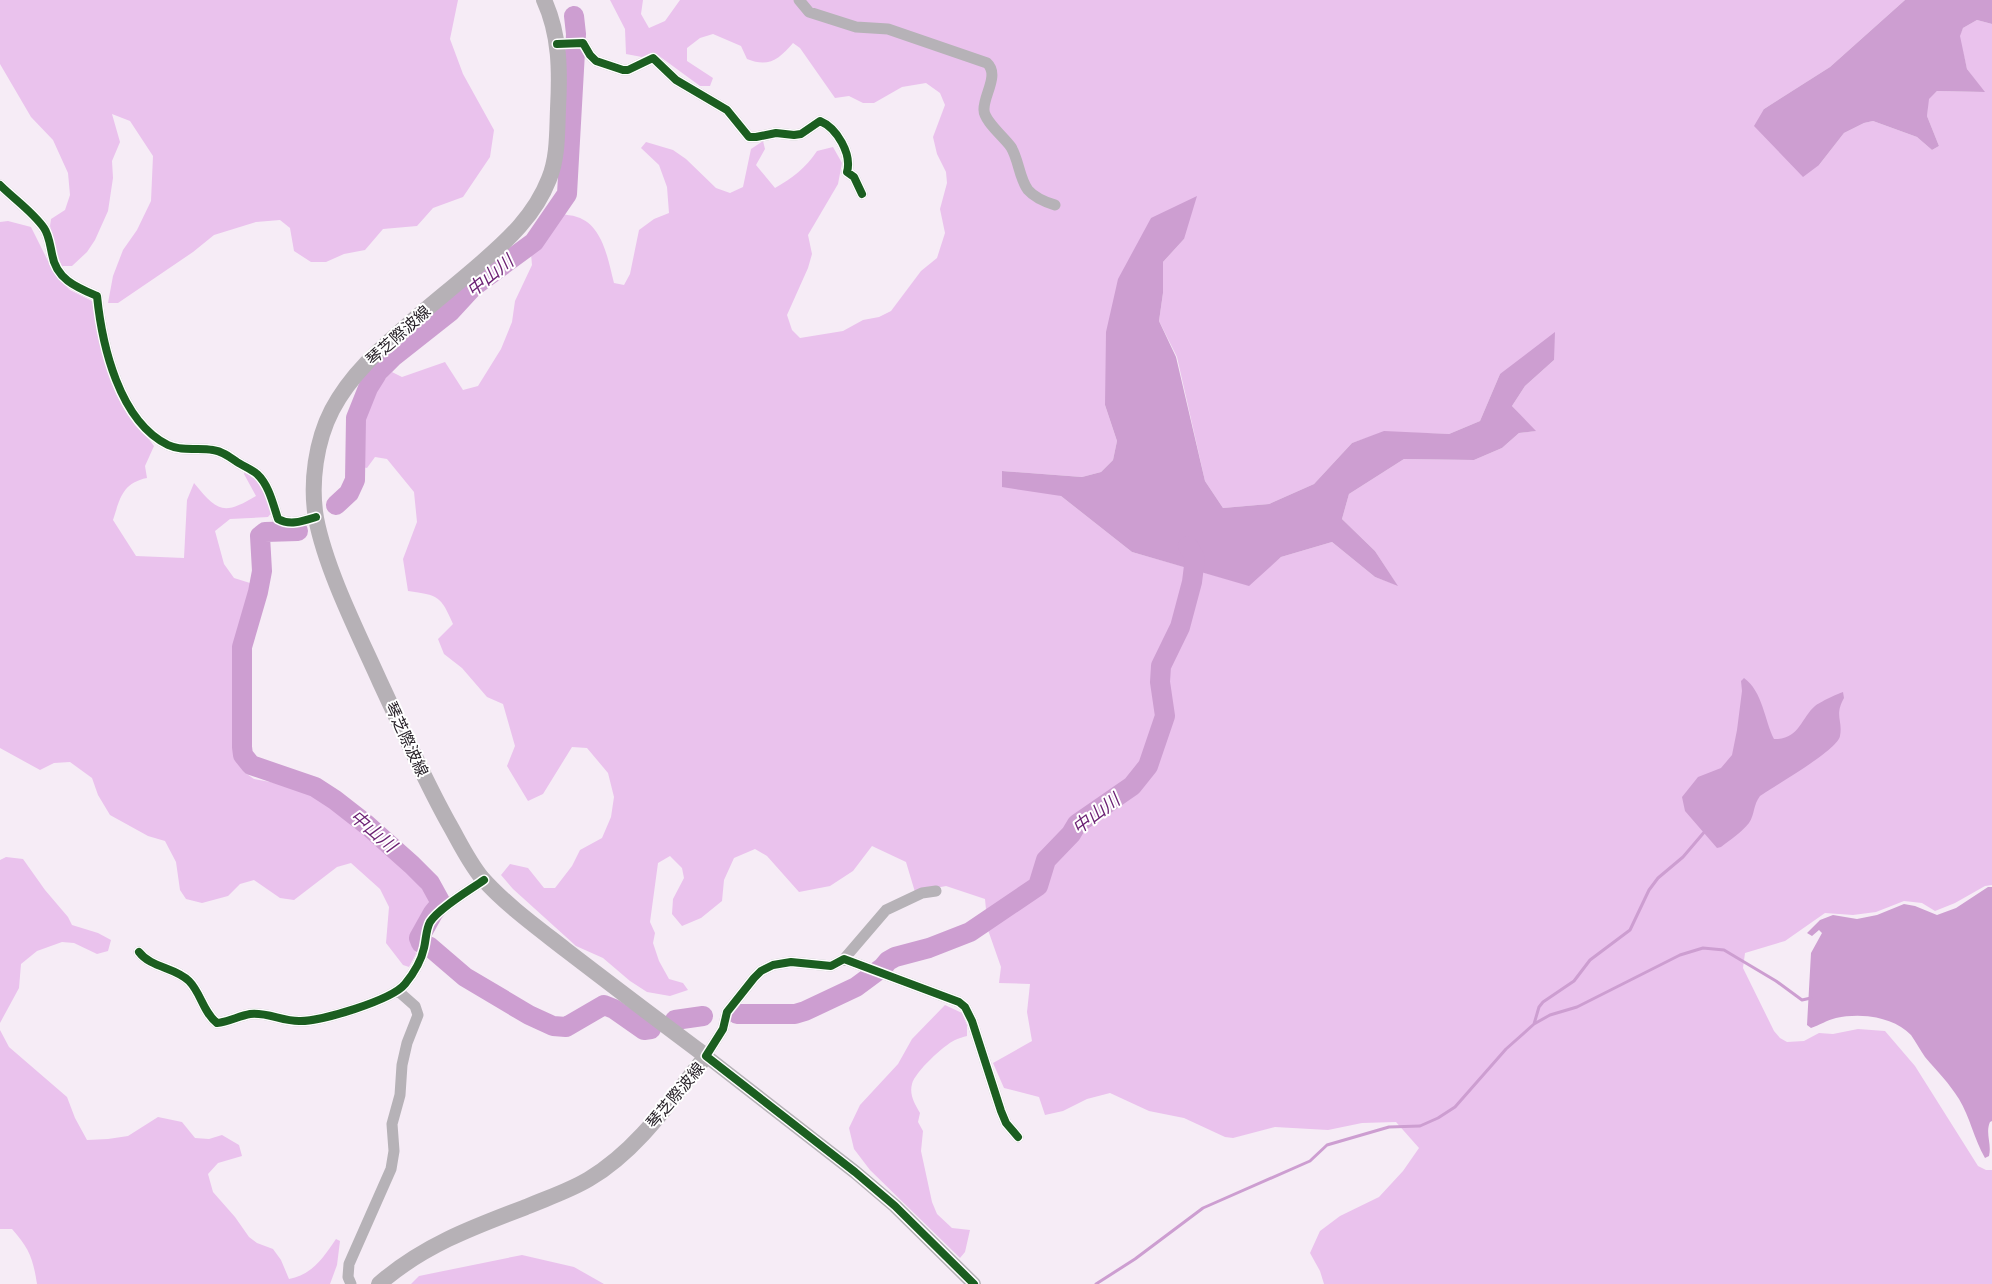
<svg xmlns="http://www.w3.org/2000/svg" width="1992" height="1284" font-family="'PT Sans','Noto Sans JP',sans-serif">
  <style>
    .forest { fill: #eac2ed; fill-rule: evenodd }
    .water { fill: #cd9ed1 }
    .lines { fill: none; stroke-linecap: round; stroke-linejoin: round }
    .stream { stroke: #cd9ed1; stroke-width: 3 }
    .river { stroke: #cd9ed1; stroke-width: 20 }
    .minor { stroke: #b6b2b7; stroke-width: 11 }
    .tertiary { stroke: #b6b2b7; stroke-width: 14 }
    .secondary { stroke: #b6b1b6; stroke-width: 16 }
    .cycleway-casing { stroke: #fff; stroke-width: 11 }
    .cycleway { stroke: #1b5e20; stroke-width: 8 }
    .labels { text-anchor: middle; stroke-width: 4; stroke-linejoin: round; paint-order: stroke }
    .street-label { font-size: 16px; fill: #282229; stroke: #fff }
    .water-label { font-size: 18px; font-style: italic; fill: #6a1f72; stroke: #fff }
  </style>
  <rect width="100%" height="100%" fill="#f6ecf6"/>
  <path class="forest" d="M 0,0 L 458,0 L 450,39 L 463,74 L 494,130 L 490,157 L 463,197 L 433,208 L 417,226 L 383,229 L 365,250 L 344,254 L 326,262 L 311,262 L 294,251 L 290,228 L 280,220 L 256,222 L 214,235 L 193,252 L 118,303 L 108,303 L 113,276 L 123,250 L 137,230 L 151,201 L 153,156 L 130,121 L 112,114 L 120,142 L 112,161 L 113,178 L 108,211 L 95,240 L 87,252 L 72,266 L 61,266 L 50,226 L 51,219 L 65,210 L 70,195 L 68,173 L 53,140 L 31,117 L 0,64 Z
    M 610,0 L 643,0 L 641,14 L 649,28 L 665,21 L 680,0 L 1905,0 L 1830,67 L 1764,109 L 1819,165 L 1844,133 L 1864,123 L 1873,121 L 1917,137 L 1932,150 L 1939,146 L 1927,116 L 1928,99 L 1937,91 L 1984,92 L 1967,69 L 1959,36 L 1963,28 L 1977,20 L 1992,24 L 1992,885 L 1985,886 L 1955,903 L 1935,911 L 1922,903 L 1904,901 L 1876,912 L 1853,915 L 1825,913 L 1785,941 L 1745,953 L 1743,968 L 1774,1031 L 1780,1038 L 1787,1042 L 1804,1041 L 1819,1033 L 1833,1034 L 1858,1029 L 1885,1031 L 1915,1066 L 1978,1166 L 1986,1170 L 1992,1170 L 1992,1284 L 1324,1284 L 1320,1271 L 1310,1253 L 1320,1231 L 1340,1216 L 1379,1197 L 1403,1171 L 1419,1148 L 1396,1122 L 1362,1123 L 1328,1130 L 1275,1127 L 1233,1138 L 1225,1137 L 1184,1118 L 1149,1111 L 1110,1093 L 1087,1099 L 1063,1111 L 1045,1115 L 1039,1097 L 1004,1088 L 993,1063 L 1032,1041 L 1027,1012 L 1030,984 L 999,983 L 1001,967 L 988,930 L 985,899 L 946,886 L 915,892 L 906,862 L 872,846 L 853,871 L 830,886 L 799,892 L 767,856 L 755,849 L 734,858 L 724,880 L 722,901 L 701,918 L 682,926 L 672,914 L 673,899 L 684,878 L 682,868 L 670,856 L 658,863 L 650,922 L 655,933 L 653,943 L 659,961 L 669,979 L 683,983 L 688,990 L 670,996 L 647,992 L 630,981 L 603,958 L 576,946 L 513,889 L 501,875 L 510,864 L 528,868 L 544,888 L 555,888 L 572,866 L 580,850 L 602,838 L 611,817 L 614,797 L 608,773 L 587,748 L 572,747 L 543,794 L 528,801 L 507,766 L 515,746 L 503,704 L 487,697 L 462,668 L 444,654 L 438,639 L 453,624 C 441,596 438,595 408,591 L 403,559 L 417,522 L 414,492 L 387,459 L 375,457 L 367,468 L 361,467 L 362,416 L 375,390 L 392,372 L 402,377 L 445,362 L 463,390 L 478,386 L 501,349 L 512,322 L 515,301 L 532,265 L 531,254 L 545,240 L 561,214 C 566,215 572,215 577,217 C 603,225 608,260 614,283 L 624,285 L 630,274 L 639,230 L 654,219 L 669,213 L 667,187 L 659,165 L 641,148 L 646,142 L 673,150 L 686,159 L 716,188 L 730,193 L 743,187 L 751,149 L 763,141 L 765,149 L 756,165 L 775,188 C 792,178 806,168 817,151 L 833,147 L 842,163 L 838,184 L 808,235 L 812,254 L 808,268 L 787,315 L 792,330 L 800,338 L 843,331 L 863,320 L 879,317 L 891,311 L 921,271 L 937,258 L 945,233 L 940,209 L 947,183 L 946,172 L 937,154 L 933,137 L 945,105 L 940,93 L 926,83 L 902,87 L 874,103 L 863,103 L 849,96 L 835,98 L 800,48 L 793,43 C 779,59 769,68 747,59 L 741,46 L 713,34 L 700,38 L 687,48 L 687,61 L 713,78 L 710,86 L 700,86 L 655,53 L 642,57 L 626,54 L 625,29 ZM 1151,218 L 1184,239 L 1163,262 L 1163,293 L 1159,321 L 1177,357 L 1205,481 L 1223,508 L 1269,504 L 1314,484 L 1352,443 L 1384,432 L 1449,434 L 1480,421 L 1500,374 L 1554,360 L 1525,386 L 1512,406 L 1535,431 L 1519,433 L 1502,448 L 1474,460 L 1404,459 L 1349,494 L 1342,519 L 1375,551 L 1397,585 L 1375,577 L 1332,542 L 1281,557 L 1248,585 L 1132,552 L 1061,496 L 1002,471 L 1082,477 L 1101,472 L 1113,460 L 1117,441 L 1105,405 Z
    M 8,221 L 31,227 L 55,275 L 70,290 L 92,301 L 100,341 L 136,422 L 154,446 L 145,466 L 147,478 C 122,483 120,499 113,520 L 136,556 L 184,558 L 187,500 L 194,483 C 217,511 223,516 256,496 L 244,474 L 247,461 L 268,479 L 277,506 L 268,517 L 230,519 L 215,531 L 224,564 L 234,578 L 250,583 L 251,601 L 239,637 L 234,727 L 235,755 L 244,772 L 254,779 L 292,786 L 320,798 L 351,819 L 403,867 L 430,898 L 426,913 L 414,927 L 413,936 L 416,954 L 409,967 L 403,965 L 386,943 L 389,907 L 380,889 L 351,863 L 337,867 L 294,900 L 280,898 L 254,880 L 240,884 L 228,896 L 202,903 L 186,899 L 180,890 L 176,862 L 165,841 L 148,836 L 110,815 L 98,795 L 92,778 L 70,762 L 54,763 L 40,770 L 0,748 L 0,222 Z
    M 6,857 L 23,859 L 45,890 L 68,917 L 72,925 L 98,933 L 111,940 L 108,951 L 97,954 L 74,943 L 62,942 L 37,951 L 21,964 L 19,988 L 0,1023 L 0,860 Z
    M 945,1005 L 962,1013 L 967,1025 L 967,1036 C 963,1037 959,1038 955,1040 C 944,1045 915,1072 912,1084 C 909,1095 915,1104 920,1113 L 918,1122 L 923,1131 L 921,1151 L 932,1202 L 937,1214 L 952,1228 L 970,1230 L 965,1252 L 960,1258 L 870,1170 L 854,1149 L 849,1128 L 860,1105 L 898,1064 L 912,1039 Z
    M 0,1030 L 9,1047 L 67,1097 L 75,1118 L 87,1140 L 108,1139 L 128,1136 L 158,1117 L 182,1122 L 195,1138 L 209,1139 L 222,1135 L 239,1145 L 242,1156 L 218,1163 L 208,1174 L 213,1192 L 235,1217 L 249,1237 L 257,1243 L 273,1249 L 281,1260 L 289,1279 C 313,1274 323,1258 336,1239 L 340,1241 L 337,1265 L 330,1284 L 37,1284 C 33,1258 29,1248 12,1229 L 0,1229 Z
    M 522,1255 L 574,1267 L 604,1284 L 411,1284 L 419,1276 Z"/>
  <path class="water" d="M 1905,0 L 1992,0 L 1992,24 L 1977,20 L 1963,28 L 1960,36 L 1967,69 L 1985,92 L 1937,91 L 1929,99 L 1927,116 L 1939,146 L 1932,150 L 1917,137 L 1873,121 L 1864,123 L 1844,133 L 1819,165 L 1803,177 L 1754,126 L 1764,109 L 1830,67 Z
    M 1197,196 L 1184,239 L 1163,262 L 1163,293 L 1159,321 L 1176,357 L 1205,481 L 1223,508 L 1269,504 L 1314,484 L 1352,443 L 1384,431 L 1449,434 L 1480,421 L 1500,374 L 1555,332 L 1554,360 L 1525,386 L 1512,406 L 1536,431 L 1519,433 L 1502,448 L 1474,460 L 1404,459 L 1349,494 L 1342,519 L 1375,551 L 1398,586 L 1375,577 L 1332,542 L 1281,557 L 1249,586 L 1132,552 L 1061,496 L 1002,487 L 1002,471 L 1082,477 L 1101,472 L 1113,460 L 1117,441 L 1105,405 L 1106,332 L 1118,279 L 1151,218 Z
    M 1744,678 C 1763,692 1764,719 1774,739 C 1799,740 1801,718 1815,706 C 1820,702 1837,694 1843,692 L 1844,698 C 1834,716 1843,720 1840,736 C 1838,750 1774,786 1760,796 C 1753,805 1755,814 1749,823 C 1742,832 1730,840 1721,847 L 1717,848 L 1685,811 L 1682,797 L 1698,777 L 1721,768 L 1732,755 L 1737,730 L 1742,691 L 1741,681 Z
    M 1988,887 L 1992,887 L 1992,1121 L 1990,1122 C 1985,1133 1992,1144 1989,1156 L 1985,1158 C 1974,1139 1970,1117 1959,1099 C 1949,1083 1937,1071 1925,1057 C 1920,1050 1916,1042 1911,1035 C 1893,1016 1860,1013 1836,1018 C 1827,1020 1820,1025 1811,1028 L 1807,1025 L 1811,953 L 1822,933 L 1819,930 L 1812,936 L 1807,933 L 1820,920 L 1833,915 L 1857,919 L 1877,915 L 1904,904 L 1915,906 L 1937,915 L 1956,908 Z"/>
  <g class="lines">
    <path class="stream" d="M 1534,1024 L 1539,1007 L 1543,1002 L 1574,981 L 1590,960 L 1630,930 L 1649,890 L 1658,878 L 1683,857 L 1706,830
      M 1096,1284 L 1135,1259 L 1203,1208 L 1310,1161 L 1327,1145 L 1389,1127 L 1420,1126 L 1438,1118 L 1455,1107 L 1506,1049 L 1534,1024 L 1550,1015 L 1577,1007 L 1680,955 L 1703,948 L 1724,950 L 1776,981 L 1802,1000 L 1811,998"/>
    <path class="river" d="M 336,505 L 349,493 L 355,480 L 356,418 L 368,388 L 378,372 L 393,357 L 450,312 L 473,287 L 534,242 L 567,194 L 576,34 L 574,16
      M 298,531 L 265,532 L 260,536 L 262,571 L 258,592 L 242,647 L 242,747 L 243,755 L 251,765 L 315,787 L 335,800 L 367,825 L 412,865 L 430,883 L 441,903 L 433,913 L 419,938 L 421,943 L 430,947 L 465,977 L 529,1015 L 553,1026 L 566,1027 L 604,1005 L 614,1009 L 644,1030 L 651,1029
      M 737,1014 L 795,1014 L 805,1011 L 856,987 L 883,967 L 888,961 L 895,957 L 929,948 L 970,932 L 1038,886 L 1046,860 L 1071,834 L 1077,824 L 1132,786 L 1148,766 L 1165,716 L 1160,682 L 1161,666 L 1180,627 L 1192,582 L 1195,558 L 1188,546
      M 675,1020 L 703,1016"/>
    <path class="minor" d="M 799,0 L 809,12 L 856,27 L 888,29 L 987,63 C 1000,75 983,96 984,110 C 984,121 1004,137 1011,147 C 1019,160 1019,178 1028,190 C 1035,198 1045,202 1055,205
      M 557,44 L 583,43 L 590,55 L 596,61 L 623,70 L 628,70 L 653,58 L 676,80 L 727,110 L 749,137 L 756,137 L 776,133 L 794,135 L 801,134 L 820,121 C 837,128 852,154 847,172 L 854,177 L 862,194
      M 0,185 C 14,199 33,212 44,228 C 49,235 50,245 52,254 C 56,279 76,287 97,296 C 102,345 119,421 168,445 C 183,452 198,447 213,450 C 222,451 230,457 237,462 C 243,466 251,469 257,474 C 269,485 273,504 278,519 C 290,526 303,521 316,517
      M 139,952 C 151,968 175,967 189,981 C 201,993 203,1012 217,1023 C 228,1022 239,1016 250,1014 C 267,1012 282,1021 299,1021 C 320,1022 392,1000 405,984 C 414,973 421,962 424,948 C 426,940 426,929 430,922 C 439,908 470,890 484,880
      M 844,959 L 886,910 L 922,893 L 936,891
      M 706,1056 L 723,1029 L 727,1012 L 754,978 L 761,971 L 773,965 L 791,962 L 831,966 L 844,959 L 959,1002 L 965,1007 L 972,1021 L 1001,1111 L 1006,1123 L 1018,1137
      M 351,1284 L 348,1277 L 349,1264 L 391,1169 L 394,1151 L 392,1124 L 400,1095 L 402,1065 L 407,1043 L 418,1015 L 415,1006 L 398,991"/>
    <path class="tertiary" d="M 706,1056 L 855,1172 L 895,1206 L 974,1284"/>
    <path class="secondary" d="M 379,1284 C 422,1246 473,1227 526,1207 C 547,1198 569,1191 589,1179 C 638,1150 671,1100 706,1056 C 659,1021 613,986 566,950 C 538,928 506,905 482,878 C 468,861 459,841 448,822 C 423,777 402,729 380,682 C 358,633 326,570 316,518 C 310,483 316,441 332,410 C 351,374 380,349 410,323 C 433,303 457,284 480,264 C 508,240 535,215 549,179 C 558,157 557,132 558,109 C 560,71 560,35 544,0"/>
    <defs>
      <path id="cycleway" d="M 557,44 L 583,43 L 590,55 L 596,61 L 623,70 L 628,70 L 653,58 L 676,80 L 727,110 L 749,137 L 756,137 L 776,133 L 794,135 L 801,134 L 820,121 C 837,128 852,154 847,172 L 854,177 L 862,194
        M 0,185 C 14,199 33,212 44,228 C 49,235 50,245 52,254 C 56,279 76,287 97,296 C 102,345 119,421 168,445 C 183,452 198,447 213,450 C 222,451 230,457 237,462 C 243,466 251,469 257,474 C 269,485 273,504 278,519 C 290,526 303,521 316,517
        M 139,952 C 151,968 175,967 189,981 C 201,993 203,1012 217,1023 C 228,1022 239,1016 250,1014 C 267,1012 282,1021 299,1021 C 320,1022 392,1000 405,984 C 414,973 421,962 424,948 C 426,940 426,929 430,922 C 439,908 470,890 484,880
        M 974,1284 L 895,1206 L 855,1172 L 706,1056 L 723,1029 L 727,1012 L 754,978 L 761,971 L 773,965 L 791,962 L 831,966 L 844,959 L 959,1002 L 965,1007 L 972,1021 L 1001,1111 L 1006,1123 L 1018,1137"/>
    </defs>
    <use href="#cycleway" class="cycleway-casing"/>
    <use href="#cycleway" class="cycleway"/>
  </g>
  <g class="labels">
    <g class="street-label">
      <text transform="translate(398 335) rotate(-42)" y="6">琴芝際波線</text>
      <text transform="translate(407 739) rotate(65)" y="6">琴芝際波線</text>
      <text transform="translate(675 1095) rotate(-50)" y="6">琴芝際波線</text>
    </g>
    <g class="water-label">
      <text transform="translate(490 276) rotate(-39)" y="6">中山川</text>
      <text transform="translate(1096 814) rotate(-37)" y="6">中山川</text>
      <text transform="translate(373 831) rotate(40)" y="6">中山川</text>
    </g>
  </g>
</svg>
